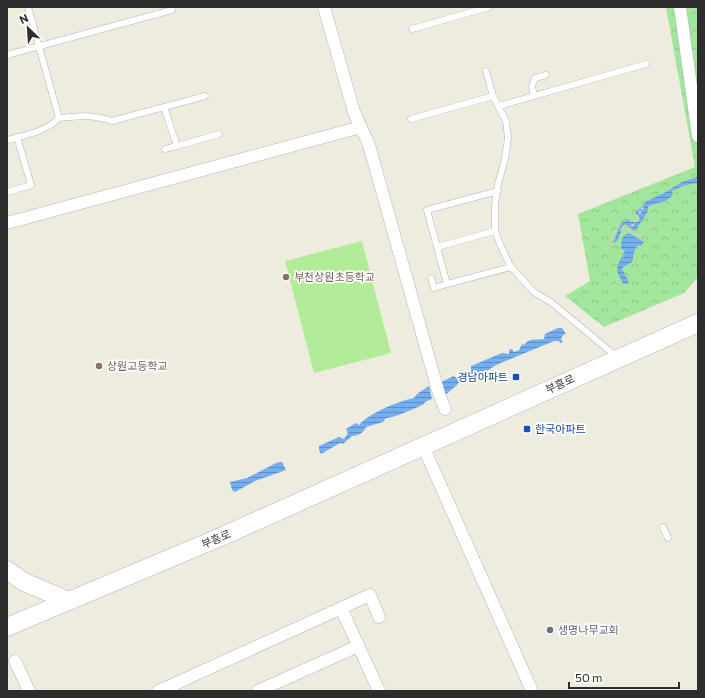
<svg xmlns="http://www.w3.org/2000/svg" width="705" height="698" font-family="Commissioner,'Noto Sans KR',sans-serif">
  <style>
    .forest { fill: url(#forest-crowns) }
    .pitch { fill: #b2ec98 }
    .water { fill: url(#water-rules) }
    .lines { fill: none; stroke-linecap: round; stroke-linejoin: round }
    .lane-casing { stroke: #b4b3c0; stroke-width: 7 }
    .street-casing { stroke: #b4b3c0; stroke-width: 13 }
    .secondary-casing { stroke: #b4b3c0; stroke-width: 19 }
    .path { stroke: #cdcdcd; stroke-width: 2.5; stroke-dasharray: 3 2; stroke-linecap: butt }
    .lane { stroke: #fff; stroke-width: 6 }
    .street { stroke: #fff; stroke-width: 12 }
    .secondary { stroke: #fff; stroke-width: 18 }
    .education-dot { fill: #8d6e63; stroke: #fff; stroke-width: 1.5 }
    .transit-dot { fill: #1a4fb4; stroke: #fff; stroke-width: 1.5 }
    .worship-dot { fill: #6b7280; stroke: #fff; stroke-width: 1.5 }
    .labels { text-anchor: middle; stroke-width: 3.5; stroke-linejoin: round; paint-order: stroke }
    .education-label { font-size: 11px; fill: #785e54; stroke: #fff; text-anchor: start }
    .transit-label { font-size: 11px; fill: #164399; stroke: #fff; text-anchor: end }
    .street-label { font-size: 11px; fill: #2d2d2d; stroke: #fff }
    .worship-label { font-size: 11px; fill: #5b616d; stroke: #fff; text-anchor: start }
  </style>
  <defs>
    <pattern id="forest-crowns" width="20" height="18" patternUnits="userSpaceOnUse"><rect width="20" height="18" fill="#a2e59c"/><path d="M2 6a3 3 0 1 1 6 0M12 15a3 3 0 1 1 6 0" fill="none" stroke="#8cc587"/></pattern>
    <pattern id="water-rules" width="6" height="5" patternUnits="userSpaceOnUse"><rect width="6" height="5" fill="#72aef0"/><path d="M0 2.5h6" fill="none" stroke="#5e8ec3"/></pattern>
  </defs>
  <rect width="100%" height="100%" fill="#eeecdf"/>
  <path class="forest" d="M 666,7 L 698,7 L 698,277 L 684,293 L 604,327 L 565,296 L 590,281 L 578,214 L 695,167 Z"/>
  <path class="pitch" d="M 362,241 L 391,353 L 314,373 L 285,261 Z"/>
  <path class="water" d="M 697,177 L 698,183 L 685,185 L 672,191 L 672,196 L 665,201 L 651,205 L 648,207 L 648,211 L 635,231 L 625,224 L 620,229 L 621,232 L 617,241 L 613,243 L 621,223 L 630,219 L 629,222 L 638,222 L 640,218 L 635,213 L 647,201 L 666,192 L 682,182 Z
    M 629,233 L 644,242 L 641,246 L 638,245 L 635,249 L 632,262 L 622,268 C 624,275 627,276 629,283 L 623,284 C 618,271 614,273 621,258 L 624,257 L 622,254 L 624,253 L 625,250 L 621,249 C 622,242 620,236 629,233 Z
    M 558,328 L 562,328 L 566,334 L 563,335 L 561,339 L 563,342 L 560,343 L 559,341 L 554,341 L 496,365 L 487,371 L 476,375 L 473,377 L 461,380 L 456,386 L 445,395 L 441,382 L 454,376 L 456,378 L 460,377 L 462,370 L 465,373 L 469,373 L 471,371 L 471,366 L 502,353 L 509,354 L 509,350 L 512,349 L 514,352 L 519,350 L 522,344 L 524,345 C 529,338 536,340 544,339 L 545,334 Z
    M 429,386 L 432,399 L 425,402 L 424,404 C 416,408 394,418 386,418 L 383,422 L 366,427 C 364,432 359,436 352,436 L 343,444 L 340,443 L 321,454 L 319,450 L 319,446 L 339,437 L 344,439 L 348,433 L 346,429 L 356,423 L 359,425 C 369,413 399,401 414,398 L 417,394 Z
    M 282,462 L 286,470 L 255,481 L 235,492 L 232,490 L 230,482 L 247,478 L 276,463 Z"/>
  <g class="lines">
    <defs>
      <path id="lane" d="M 412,29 L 489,7
        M 7,55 L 172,10
        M 486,71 L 493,96 L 506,121 L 508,138 L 505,159 L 498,184 L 495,205 L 495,231 L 502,249 L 511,267 L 534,292 L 552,303 L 617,357
        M 534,96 L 532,86 L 535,78 L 546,75
        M 499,106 L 646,64
        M 164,107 L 177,146 L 165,149
        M 59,118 C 80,116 91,114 112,121 L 205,96
        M 411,119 L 493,96
        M 7,140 C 26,135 45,132 59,118 L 28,7
        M 177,146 L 219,134
        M 498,191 L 427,210 L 447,284 L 511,267
        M 7,192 L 31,185 L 17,137
        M 437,247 L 495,231
        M 431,278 L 434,288 L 447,284
        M 663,527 L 668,538"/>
      <path id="street" d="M 324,7 L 354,112 L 369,145 L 439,394 L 445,409
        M 680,7 L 698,136
        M 7,223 L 361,127
        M 423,446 L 532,691
        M 341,608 L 379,691
        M 15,661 L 29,691
        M 158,691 L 170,686
        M 173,691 L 170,686 L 370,595 L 379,617
        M 258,691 L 358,646"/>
      <path id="secondary" d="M 7,570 L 24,582 L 69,601
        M 7,627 L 223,536 L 698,323"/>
    </defs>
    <use href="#lane" class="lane-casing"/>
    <use href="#street" class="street-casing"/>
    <use href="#secondary" class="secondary-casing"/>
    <path class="path" d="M 629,231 L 643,207
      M 608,245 L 619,226 L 642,237
      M 616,282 L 622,282"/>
    <use href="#lane" class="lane"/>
    <use href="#street" class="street"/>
    <use href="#secondary" class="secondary"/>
  </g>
  <g class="education-dot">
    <circle cx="286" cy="277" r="4"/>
    <circle cx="99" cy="366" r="4"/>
  </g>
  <g class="transit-dot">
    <rect x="512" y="373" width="8" height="8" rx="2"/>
    <rect x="523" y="425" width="8" height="8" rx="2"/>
  </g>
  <circle class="worship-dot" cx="550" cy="630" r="4"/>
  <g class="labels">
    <g class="education-label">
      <text x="294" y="281">부천상원초등학교</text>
      <text x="107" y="370">상원고등학교</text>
    </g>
    <g class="transit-label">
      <text x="508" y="381">경남아파트</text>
      <text x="535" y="433" text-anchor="start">한국아파트</text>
    </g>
    <g class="street-label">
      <text transform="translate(560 384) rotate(-24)" y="4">부흥로</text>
      <text transform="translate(216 539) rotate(-23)" y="4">부흥로</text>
    </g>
    <g class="worship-label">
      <text x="558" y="634">생명나무교회</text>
    </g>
  </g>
  <rect width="705" height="698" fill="none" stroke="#2d2d2d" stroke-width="16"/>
  <g transform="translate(28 28) rotate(335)" stroke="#ffffff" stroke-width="3" paint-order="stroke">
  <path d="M0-3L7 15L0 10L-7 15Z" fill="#2d2d2d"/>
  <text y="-6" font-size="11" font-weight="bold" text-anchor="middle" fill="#2d2d2d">N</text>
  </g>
  <path d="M569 682v6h110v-6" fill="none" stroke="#2d2d2d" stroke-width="2"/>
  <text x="575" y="682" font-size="12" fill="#2d2d2d" stroke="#ffffff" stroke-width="3" paint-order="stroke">50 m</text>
</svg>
